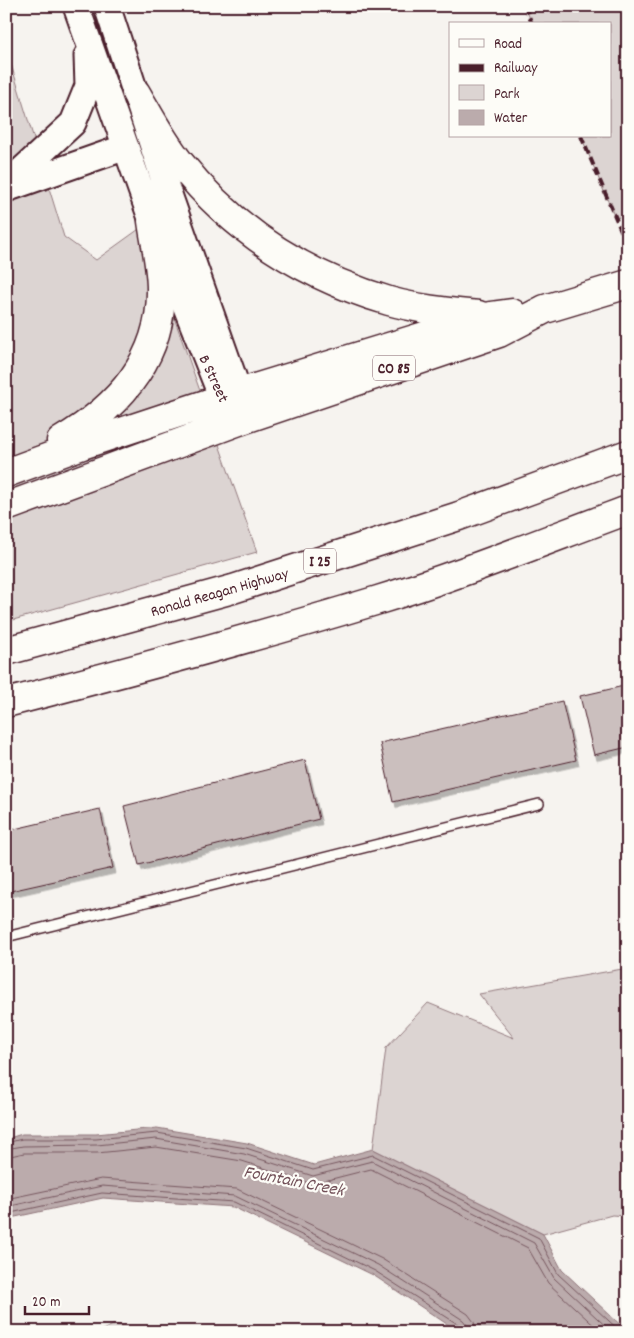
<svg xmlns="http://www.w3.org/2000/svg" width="634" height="1338" font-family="Dekko,sans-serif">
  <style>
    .green { fill: #dcd4d2; stroke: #937a7e }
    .water { fill: #bbabac; stroke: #8e7378 }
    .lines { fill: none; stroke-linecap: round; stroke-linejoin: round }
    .shore { stroke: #77575f; stroke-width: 1 }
    .building { fill: #cbbfbe; stroke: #4a1f2b; filter: url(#shadow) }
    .lane-casing { stroke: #4a1f2b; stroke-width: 12 }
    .secondary-casing { stroke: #4a1f2b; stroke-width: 29 }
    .primary-casing { stroke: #4a1f2b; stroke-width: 31 }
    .highway-casing { stroke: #4a1f2b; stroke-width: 31 }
    .lane { stroke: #fdfcf7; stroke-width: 9 }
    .secondary { stroke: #fdfcf7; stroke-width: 25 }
    .primary { stroke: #fdfcf7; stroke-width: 28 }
    .highway { stroke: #fdfcf7; stroke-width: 28 }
    .rail { stroke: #4a1f2b; stroke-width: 4; stroke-dasharray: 8 4; stroke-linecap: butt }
    .labels { text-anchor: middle; stroke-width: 4.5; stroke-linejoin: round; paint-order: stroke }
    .shield { fill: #fdfcf7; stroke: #806168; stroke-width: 1 }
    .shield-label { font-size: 15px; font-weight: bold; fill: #4a1f2b }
    .street-label { font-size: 16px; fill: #4a1f2b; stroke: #fdfcf7 }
    .water-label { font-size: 18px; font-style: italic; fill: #725058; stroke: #fdfcf7 }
  </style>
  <defs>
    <filter id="shadow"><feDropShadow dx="3" dy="5.5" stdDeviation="0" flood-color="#0004"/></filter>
  </defs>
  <rect width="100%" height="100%" fill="#f6f3ef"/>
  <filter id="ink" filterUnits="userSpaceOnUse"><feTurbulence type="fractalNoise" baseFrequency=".02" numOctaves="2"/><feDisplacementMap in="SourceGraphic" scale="10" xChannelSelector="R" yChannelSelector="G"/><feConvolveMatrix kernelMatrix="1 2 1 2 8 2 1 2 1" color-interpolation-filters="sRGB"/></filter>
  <g filter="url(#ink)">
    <path class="green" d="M 525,6 L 628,6 L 628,215 L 615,218 L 581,136 L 610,136 L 610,24 L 532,24 Z
      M 6,48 L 64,237 L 96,260 L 142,227 L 257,552 L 6,622 Z
      M 628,968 L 628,1216 L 612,1215 L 543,1234 L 373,1149 L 386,1048 L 428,1003 L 514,1038 L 479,994 Z
      M 113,1325 L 183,1332 L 98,1332 Z"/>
    <path class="water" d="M 157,1128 L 247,1143 L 314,1165 L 373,1149 L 543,1234 L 562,1270 L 628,1332 L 459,1332 L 373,1275 L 233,1207 L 103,1198 L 6,1219 L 6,1139 L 22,1134 L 96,1134 Z"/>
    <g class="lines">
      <path class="shore" d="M 6,1143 L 22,1139 L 96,1139 L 157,1133 L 246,1148 L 313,1170 L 373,1155 L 539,1238 L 558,1274 L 621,1332
        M 6,1149 L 23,1146 L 97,1145 L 156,1139 L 244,1154 L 313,1176 L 372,1161 L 534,1243 L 554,1278 L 612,1332
        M 6,1157 L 24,1153 L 97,1153 L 156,1147 L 242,1161 L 312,1184 L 371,1169 L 528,1248 L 548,1283 L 601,1332
        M 6,1199 L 101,1179 L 237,1189 L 382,1259 L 468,1314 L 474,1322 L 476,1332
        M 6,1207 L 102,1186 L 235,1196 L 378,1265 L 463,1320 L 467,1325 L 468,1332
        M 6,1214 L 102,1193 L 234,1202 L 375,1271 L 459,1325 L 462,1332"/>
    </g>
    <path class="building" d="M 628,685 L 628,747 L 594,755 L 580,696 Z
      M 562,701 L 576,760 L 393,802 L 380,743 Z
      M 305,760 L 319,819 L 139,865 L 124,806 Z
      M 100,809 L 113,868 L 6,892 L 6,831 Z"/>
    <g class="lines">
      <defs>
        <path id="lane" d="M 6,937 L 539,804"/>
        <path id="secondary" d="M 76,6 L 152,221 L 222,398 L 234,415
          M 107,6 L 167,189 L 239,393 L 239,413
          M 6,185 L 73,123 L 88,86 L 87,56
          M 6,189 L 126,147"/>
        <path id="primary" d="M 136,93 C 150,117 163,142 180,163 C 235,232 304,276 389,301 C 417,309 449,312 478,315
          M 61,441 C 118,407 162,360 161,289 C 161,266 155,243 152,221
          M 6,473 L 82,445 L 239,393 L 490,316 L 512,313
          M 6,507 L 239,421 L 499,333 L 545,309 L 628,284"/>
        <path id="highway" d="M 6,651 L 233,589 L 459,516 L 628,454
          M 6,703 C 130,671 253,638 375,601 C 460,575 544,541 628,510"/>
      </defs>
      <use href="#lane" class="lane-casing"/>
      <use href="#secondary" class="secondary-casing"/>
      <use href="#primary" class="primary-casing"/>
      <use href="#highway" class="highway-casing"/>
      <use href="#lane" class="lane"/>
      <use href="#secondary" class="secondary"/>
      <use href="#primary" class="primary"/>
      <use href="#highway" class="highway"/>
      <path class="rail" d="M 525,6 L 532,24
        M 581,136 L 628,247"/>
    </g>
  </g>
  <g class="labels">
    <g class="shield">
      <rect x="373" y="355.5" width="42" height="25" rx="4"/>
      <rect x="304" y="548.5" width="32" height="25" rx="4"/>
    </g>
    <g class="shield-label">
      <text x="394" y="373">CO 85</text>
      <text x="320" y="566">I 25</text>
    </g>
    <g class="street-label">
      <text transform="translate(215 378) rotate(65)" y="6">B Street</text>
      <text transform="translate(219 591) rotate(-16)" y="6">Ronald Reagan Highway</text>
    </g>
    <g class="water-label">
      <text transform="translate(294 1180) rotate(11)" y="6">Fountain Creek</text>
    </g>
  </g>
  <rect width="634" height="1338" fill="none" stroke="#fdfcf7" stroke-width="25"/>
  <rect x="12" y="12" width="609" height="1313" fill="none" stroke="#4a1f2b" stroke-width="2" filter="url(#ink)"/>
  <rect x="449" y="22" width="162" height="115" fill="#fdfcf7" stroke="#b5a4a5"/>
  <rect x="459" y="39" width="25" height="8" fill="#fdfcf7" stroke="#b5a4a5"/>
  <text x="494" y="48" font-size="15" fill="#4a1f2b">Road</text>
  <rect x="459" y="64" width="25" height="8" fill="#4a1f2b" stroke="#b5a4a5"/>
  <text x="494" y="72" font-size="15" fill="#4a1f2b">Railway</text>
  <rect x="459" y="85" width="25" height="15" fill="#dcd4d2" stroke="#b5a4a5"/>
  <text x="494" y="98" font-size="15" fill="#4a1f2b">Park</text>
  <rect x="459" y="110" width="25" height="15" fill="#bbabac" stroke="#b5a4a5"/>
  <text x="494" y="122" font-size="15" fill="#4a1f2b">Water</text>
  <path d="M25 1306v8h64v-8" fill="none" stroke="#4a1f2b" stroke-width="2.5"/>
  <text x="32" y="1306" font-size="15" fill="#4a1f2b" stroke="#fdfcf7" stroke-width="4" paint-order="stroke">20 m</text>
</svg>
